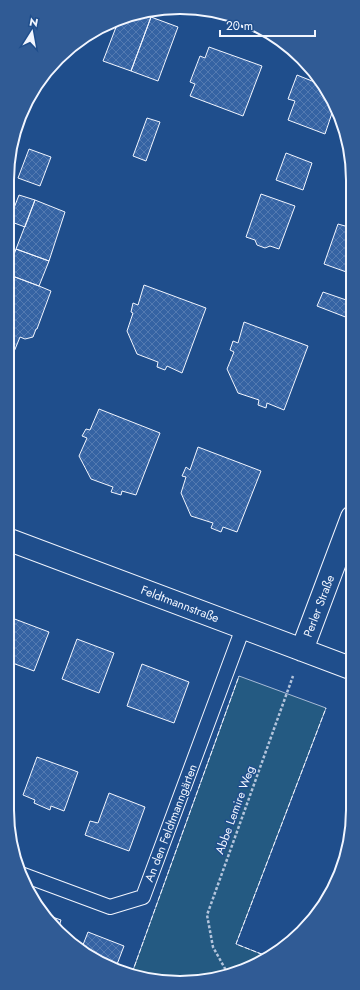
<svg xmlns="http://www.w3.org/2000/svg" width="360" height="990" font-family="Jost,sans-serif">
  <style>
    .green { fill: #245a82; stroke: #a8bbd7 }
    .building { fill: url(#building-cross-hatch); stroke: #f2f6ff }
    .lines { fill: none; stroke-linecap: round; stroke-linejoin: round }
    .lane-casing { stroke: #f2f6ff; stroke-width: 16 }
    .street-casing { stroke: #f2f6ff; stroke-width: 24 }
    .path { stroke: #b3c4dc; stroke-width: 2.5; stroke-dasharray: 3 2; stroke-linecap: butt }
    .lane { stroke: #1f4e8c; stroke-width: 14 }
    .street { stroke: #1f4e8c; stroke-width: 22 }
    .fence { stroke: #f2f6ff; stroke-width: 1; stroke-dasharray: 5 2; stroke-linecap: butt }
    .labels { text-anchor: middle; stroke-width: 3; stroke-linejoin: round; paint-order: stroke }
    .street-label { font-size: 12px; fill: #f2f6ff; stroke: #1f4e8c }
    .rim { fill: none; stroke: #f2f6ff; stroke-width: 2 }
  </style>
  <defs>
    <pattern id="building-cross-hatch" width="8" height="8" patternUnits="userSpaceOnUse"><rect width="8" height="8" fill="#3563a3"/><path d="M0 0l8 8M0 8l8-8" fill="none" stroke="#537ab1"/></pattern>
  </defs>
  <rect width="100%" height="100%" fill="#1f4e8c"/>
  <path class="green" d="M 239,676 L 326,708 L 236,944 L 269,957 L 214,980 L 157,981 L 132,973 Z"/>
  <path class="building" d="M 142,14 L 151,17 L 131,71 L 103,61 L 118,22 Z
    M 151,17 L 178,27 L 158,81 L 131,71 Z
    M 209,47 L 262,66 L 243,116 L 190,96 L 195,84 L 190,82 L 200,56 L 205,58 Z
    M 297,75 L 322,85 L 335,104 L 325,134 L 288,120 L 295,101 L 288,99 Z
    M 147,118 L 160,122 L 146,161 L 133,156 Z
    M 29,149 L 51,157 L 40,186 L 18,178 Z
    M 286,153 L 312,163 L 303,190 L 276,180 Z
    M 261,194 L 295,206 L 279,249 L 270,246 L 265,248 L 257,245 L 255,240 L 246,237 Z
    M 19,195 L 35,200 L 25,227 L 9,221 Z
    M 35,200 L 65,212 L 49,261 L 16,249 Z
    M 338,224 L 352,228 L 352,274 L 324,264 Z
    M 16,249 L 49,261 L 39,286 L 7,274 Z
    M 7,274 L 39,286 L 51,291 L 37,329 L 36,329 L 33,337 L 25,339 L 20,337 L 7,369 Z
    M 144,285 L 206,308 L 182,373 L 167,366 L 165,370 L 157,367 L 158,362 L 137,354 L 127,331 L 133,313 L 131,312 L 133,303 L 138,305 Z
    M 323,292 L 352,302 L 352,310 L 348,318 L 317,306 Z
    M 244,322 L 308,346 L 284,410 L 267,403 L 266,408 L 258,405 L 259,400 L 238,393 L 227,369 L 234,352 L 230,350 L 233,341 L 238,343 Z
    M 99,409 L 160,433 L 136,495 L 122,491 L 121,495 L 111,492 L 113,487 L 91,479 L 79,456 L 87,438 L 82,436 L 86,429 L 90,430 Z
    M 198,447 L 261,471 L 237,532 L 223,527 L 221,532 L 211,528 L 213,523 L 191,516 L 181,493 L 186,477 L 182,476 L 186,467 L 190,470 Z
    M 12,618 L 49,632 L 34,671 L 7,661 L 7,631 Z
    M 77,639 L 114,653 L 99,693 L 62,679 Z
    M 142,664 L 189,682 L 174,723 L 127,706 Z
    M 37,757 L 78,772 L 64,811 L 51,806 L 50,810 L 34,803 L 35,800 L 23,795 Z
    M 109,793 L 145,807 L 129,851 L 85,835 L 90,821 L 98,823 Z
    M 44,914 L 61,920 L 58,930 L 50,924 Z
    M 88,932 L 124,946 L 116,967 L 94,960 L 81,950 Z"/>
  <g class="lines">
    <defs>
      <path id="lane" d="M 21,874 L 110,907 L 143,897 L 243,628"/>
      <path id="street" d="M 7,539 L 353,669
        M 302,650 L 352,517"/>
    </defs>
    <use href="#lane" class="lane-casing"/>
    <use href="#street" class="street-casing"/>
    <path class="path" d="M 228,974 L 213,947 L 207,915 L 293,676"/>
    <use href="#lane" class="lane"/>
    <use href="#street" class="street"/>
    <path class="fence" d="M 200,11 L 285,44
      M 269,957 L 236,944 L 326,708
      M 132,973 L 239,676"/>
  </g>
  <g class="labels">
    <g class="street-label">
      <text transform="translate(180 604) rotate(21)" y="4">Feldtmannstraße</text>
      <text transform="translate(319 606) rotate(-69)" y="4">Perler Straße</text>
      <text transform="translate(235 810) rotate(-70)" y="4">Abbe Lemire Weg</text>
      <text transform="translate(171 823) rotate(-69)" y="4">An den Feldtmanngärten</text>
    </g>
  </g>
  <path d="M0 0H360V990H0ZM180 14H180A166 166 0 0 1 346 180V810A166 166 0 0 1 180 976H180A166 166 0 0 1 14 810V180A166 166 0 0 1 180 14Z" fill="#305b95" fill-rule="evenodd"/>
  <path class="rim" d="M180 14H180A166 166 0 0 1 346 180V810A166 166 0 0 1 180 976H180A166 166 0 0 1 14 810V180A166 166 0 0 1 180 14Z"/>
  <g transform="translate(32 32) rotate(11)" stroke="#1f4e8c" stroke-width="3" paint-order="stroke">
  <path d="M0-3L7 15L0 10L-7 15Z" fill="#f2f6ff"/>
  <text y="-6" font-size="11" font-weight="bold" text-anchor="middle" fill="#f2f6ff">N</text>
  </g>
  <path d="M220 30v6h95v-6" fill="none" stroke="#f2f6ff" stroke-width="2"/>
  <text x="226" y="30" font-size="12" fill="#f2f6ff" stroke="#1f4e8c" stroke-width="3" paint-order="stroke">20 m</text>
</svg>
